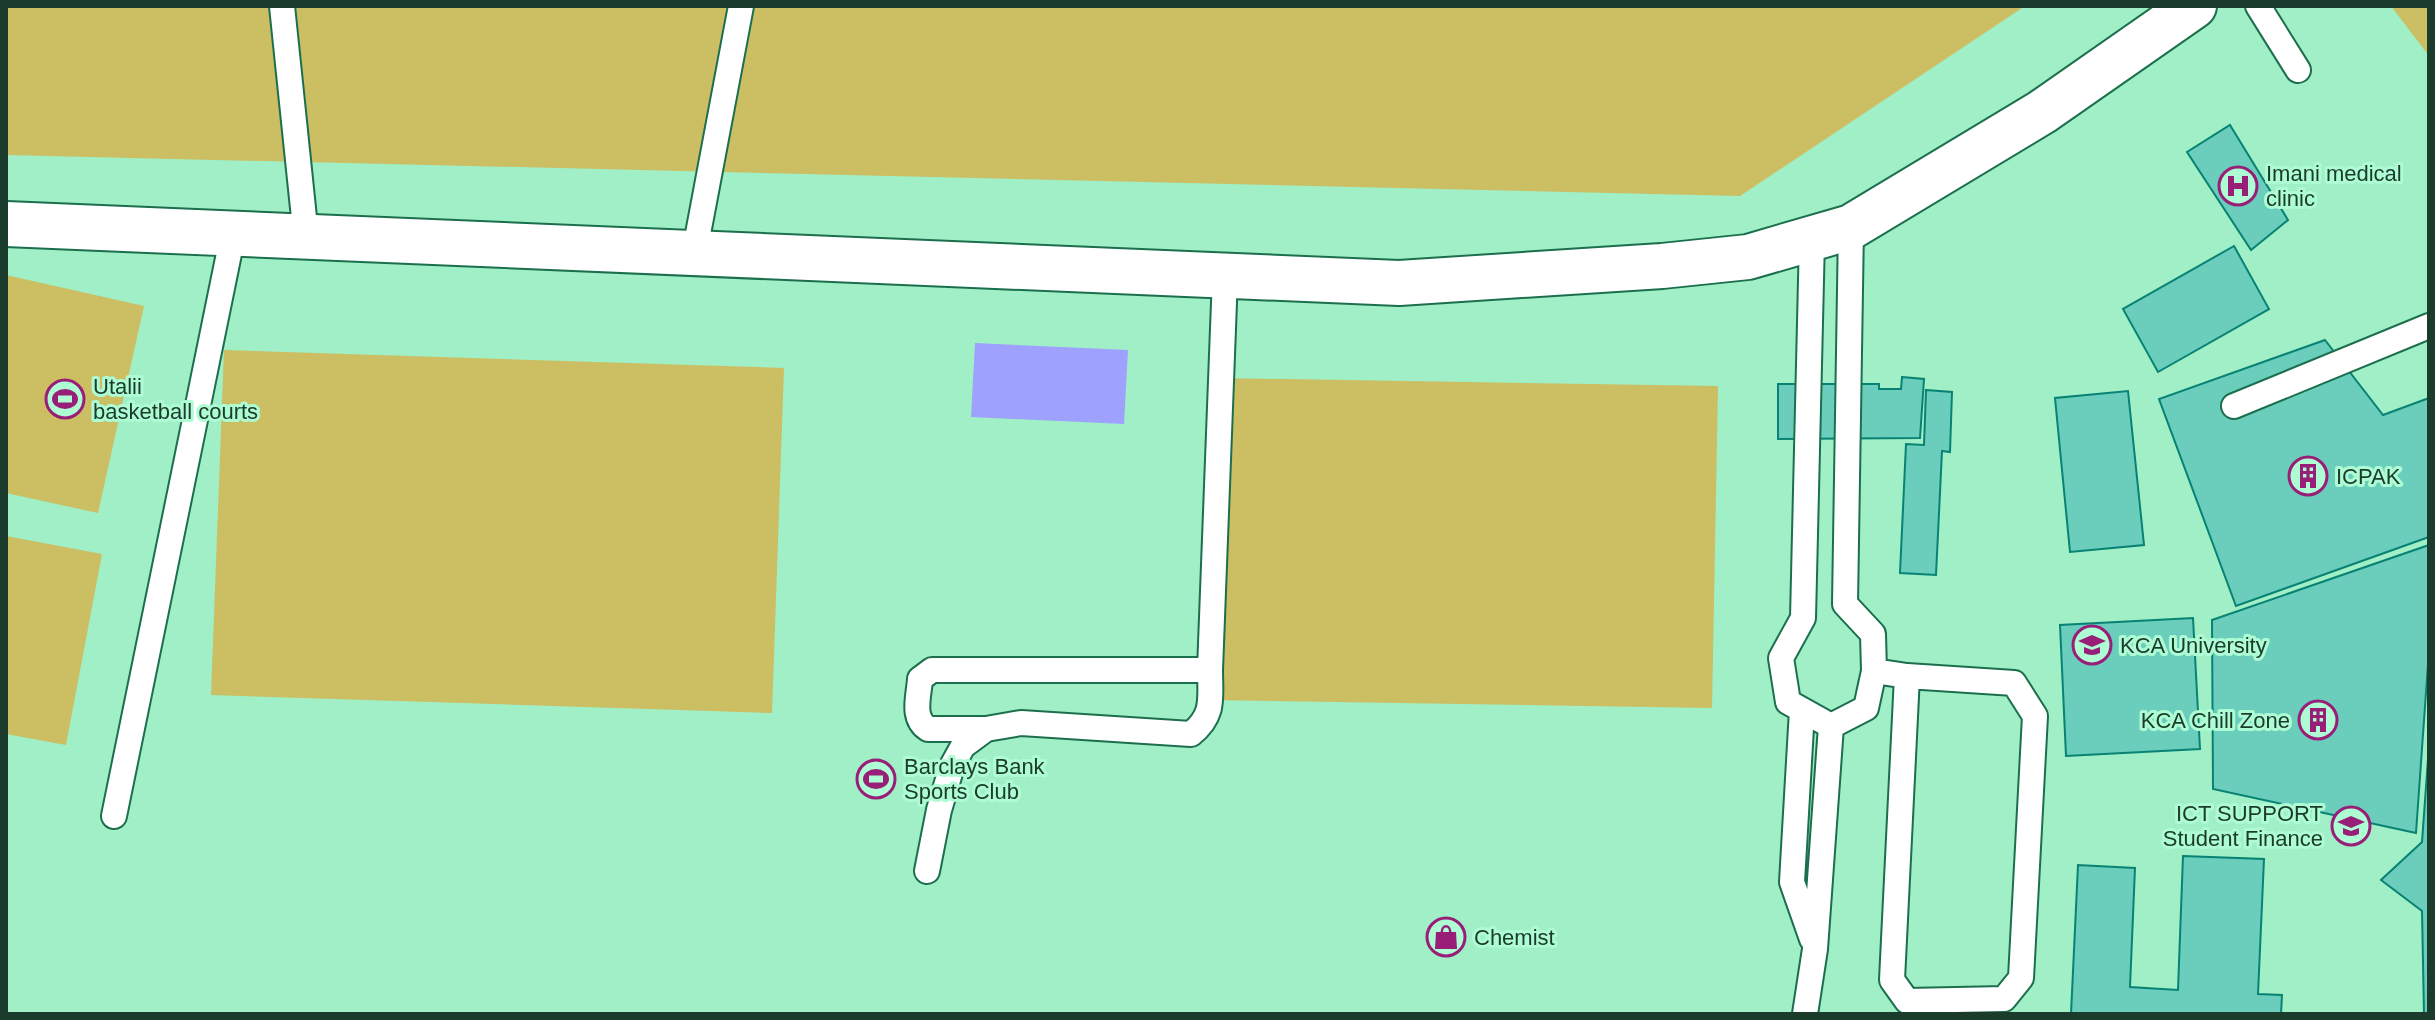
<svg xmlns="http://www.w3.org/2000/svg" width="2435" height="1020" font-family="Arial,sans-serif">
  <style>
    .green { fill: #cbbe63 }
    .water { fill: #9ea1fe }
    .building { fill: #6bcdbc; stroke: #088273; stroke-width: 2 }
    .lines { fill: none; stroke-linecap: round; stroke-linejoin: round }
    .lane-casing { stroke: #1b6f4d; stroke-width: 28 }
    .street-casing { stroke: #1b6f4d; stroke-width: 48 }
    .lane { stroke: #fff; stroke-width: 24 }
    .street { stroke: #fff; stroke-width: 44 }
    .labels { text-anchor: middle; stroke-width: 6; stroke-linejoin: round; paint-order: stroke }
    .poi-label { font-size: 22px; fill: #1b3b2c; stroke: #adfcd3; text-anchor: start }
  </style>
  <rect width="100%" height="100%" fill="#a0efc6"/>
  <path class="green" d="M 6,6 L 2025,6 L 1740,196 L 6,155 Z
    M 2391,6 L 2429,6 L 2429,56 Z
    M 6,275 L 144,306 L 98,513 L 6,493 Z
    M 224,350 L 784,368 L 772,713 L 211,695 Z
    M 1215,378 L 1718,386 L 1712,708 L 1209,700 Z
    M 6,536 L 102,554 L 66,745 L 6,734 Z"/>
  <path class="water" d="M 975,343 L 1128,350 L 1124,424 L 971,417 Z"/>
  <path class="building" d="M 2230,125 L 2288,220 L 2251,250 L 2187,152 Z
    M 2234,246 L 2269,309 L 2158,372 L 2123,309 Z
    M 2325,340 L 2383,415 L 2429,398 L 2429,537 L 2236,606 L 2159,399 Z
    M 1902,377 L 1924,379 L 1920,438 L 1778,439 L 1778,384 L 1879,384 L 1879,389 L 1901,389 Z
    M 1926,390 L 1952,392 L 1950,452 L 1942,451 L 1936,575 L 1900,573 L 1906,444 L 1924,445 Z
    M 2128,391 L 2144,545 L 2070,552 L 2055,398 Z
    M 2429,545 L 2429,650 L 2416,833 L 2213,789 L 2212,620 Z
    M 2193,618 L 2200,749 L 2066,756 L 2060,625 Z
    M 2429,745 L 2429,1014 L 2424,1014 L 2422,911 L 2381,880 L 2422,842 Z
    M 2183,856 L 2264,859 L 2258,994 L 2282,995 L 2281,1014 L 2071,1014 L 2078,865 L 2135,868 L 2130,987 L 2178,990 Z"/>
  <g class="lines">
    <defs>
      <path id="lane" d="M 282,6 L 306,237
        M 2258,6 L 2298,70
        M 1851,227 L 1845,604 L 1873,634 L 1874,671 L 1907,676 L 2014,683 L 2035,716 L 2021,978 L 2004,999 L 1907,1001 L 1892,980 L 1907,676
        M 1812,238 L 1803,618 L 1781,658 L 1788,702 L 1831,726
        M 694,255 L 741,6
        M 2234,406 L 2429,326
        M 1802,710 L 1792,882 L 1812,939
        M 986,729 L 928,729 C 911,718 919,696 920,679 L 932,670 L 1210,670
        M 114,816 L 233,234
        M 927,871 L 939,810 L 952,766 L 963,746 L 986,729 L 1021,723 L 1191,734 C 1215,715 1210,698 1210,670 L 1225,276
        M 1805,1014 L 1815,949 L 1831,726 L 1866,708 L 1874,671"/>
      <path id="street" d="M 6,224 L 1399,283 L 1662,266 L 1748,257 L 1851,227 L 2042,112 L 2194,6"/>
    </defs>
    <use href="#lane" class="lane-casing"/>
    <use href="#street" class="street-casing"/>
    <use href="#lane" class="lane"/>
    <use href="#street" class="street"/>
  </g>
  <defs>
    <symbol id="hospital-ring" viewBox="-11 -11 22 22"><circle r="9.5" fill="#adfcd3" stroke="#981e78" stroke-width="1.5"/><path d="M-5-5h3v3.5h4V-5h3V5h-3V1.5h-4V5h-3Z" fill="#981e78"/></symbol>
    <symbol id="stadium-ring" viewBox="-11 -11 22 22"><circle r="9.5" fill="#adfcd3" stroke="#981e78" stroke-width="1.5"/><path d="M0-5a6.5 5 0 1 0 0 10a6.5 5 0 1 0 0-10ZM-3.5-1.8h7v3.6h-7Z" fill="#981e78"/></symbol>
    <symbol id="building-ring" viewBox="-11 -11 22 22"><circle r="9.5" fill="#adfcd3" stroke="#981e78" stroke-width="1.5"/><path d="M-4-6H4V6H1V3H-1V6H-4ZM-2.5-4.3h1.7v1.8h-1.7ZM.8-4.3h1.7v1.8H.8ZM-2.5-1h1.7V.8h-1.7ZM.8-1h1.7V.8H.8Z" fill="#981e78"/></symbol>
    <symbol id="university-ring" viewBox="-11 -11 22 22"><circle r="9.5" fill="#adfcd3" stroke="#981e78" stroke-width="1.5"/><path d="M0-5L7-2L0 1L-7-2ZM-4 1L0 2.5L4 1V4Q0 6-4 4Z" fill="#981e78"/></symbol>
    <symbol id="school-ring" viewBox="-11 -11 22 22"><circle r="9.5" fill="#adfcd3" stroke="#981e78" stroke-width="1.5"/><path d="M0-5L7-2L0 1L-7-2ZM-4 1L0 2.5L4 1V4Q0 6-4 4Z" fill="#981e78"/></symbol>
    <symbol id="shop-ring" viewBox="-11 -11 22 22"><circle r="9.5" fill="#adfcd3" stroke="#981e78" stroke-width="1.5"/><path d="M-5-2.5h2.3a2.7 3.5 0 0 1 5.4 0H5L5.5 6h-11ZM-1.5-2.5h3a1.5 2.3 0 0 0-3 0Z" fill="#981e78"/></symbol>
  </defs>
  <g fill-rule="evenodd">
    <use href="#hospital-ring" x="2216" y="164" width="44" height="44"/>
    <use href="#stadium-ring" x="43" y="377" width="44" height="44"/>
    <use href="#building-ring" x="2286" y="454" width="44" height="44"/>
    <use href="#university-ring" x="2070" y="623" width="44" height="44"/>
    <use href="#building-ring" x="2296" y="698" width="44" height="44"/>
    <use href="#stadium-ring" x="854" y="757" width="44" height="44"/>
    <use href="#school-ring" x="2329" y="804" width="44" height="44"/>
    <use href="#shop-ring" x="1424" y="915" width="44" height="44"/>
  </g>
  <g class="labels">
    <g class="poi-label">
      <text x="2266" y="181">Imani medical<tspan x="2266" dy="25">clinic</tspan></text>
      <text x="93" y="394">Utalii<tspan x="93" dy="25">basketball courts</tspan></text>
      <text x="2336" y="484">ICPAK</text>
      <text x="2120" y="653">KCA University</text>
      <text x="2290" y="728" text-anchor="end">KCA Chill Zone</text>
      <text x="904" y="774">Barclays Bank<tspan x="904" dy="25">Sports Club</tspan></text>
      <text x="2323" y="821" text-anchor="end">ICT SUPPORT<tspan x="2323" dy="25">Student Finance</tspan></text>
      <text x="1474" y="945">Chemist</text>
    </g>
  </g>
  <rect width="2435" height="1020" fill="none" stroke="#1b3b2c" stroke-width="16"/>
</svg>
